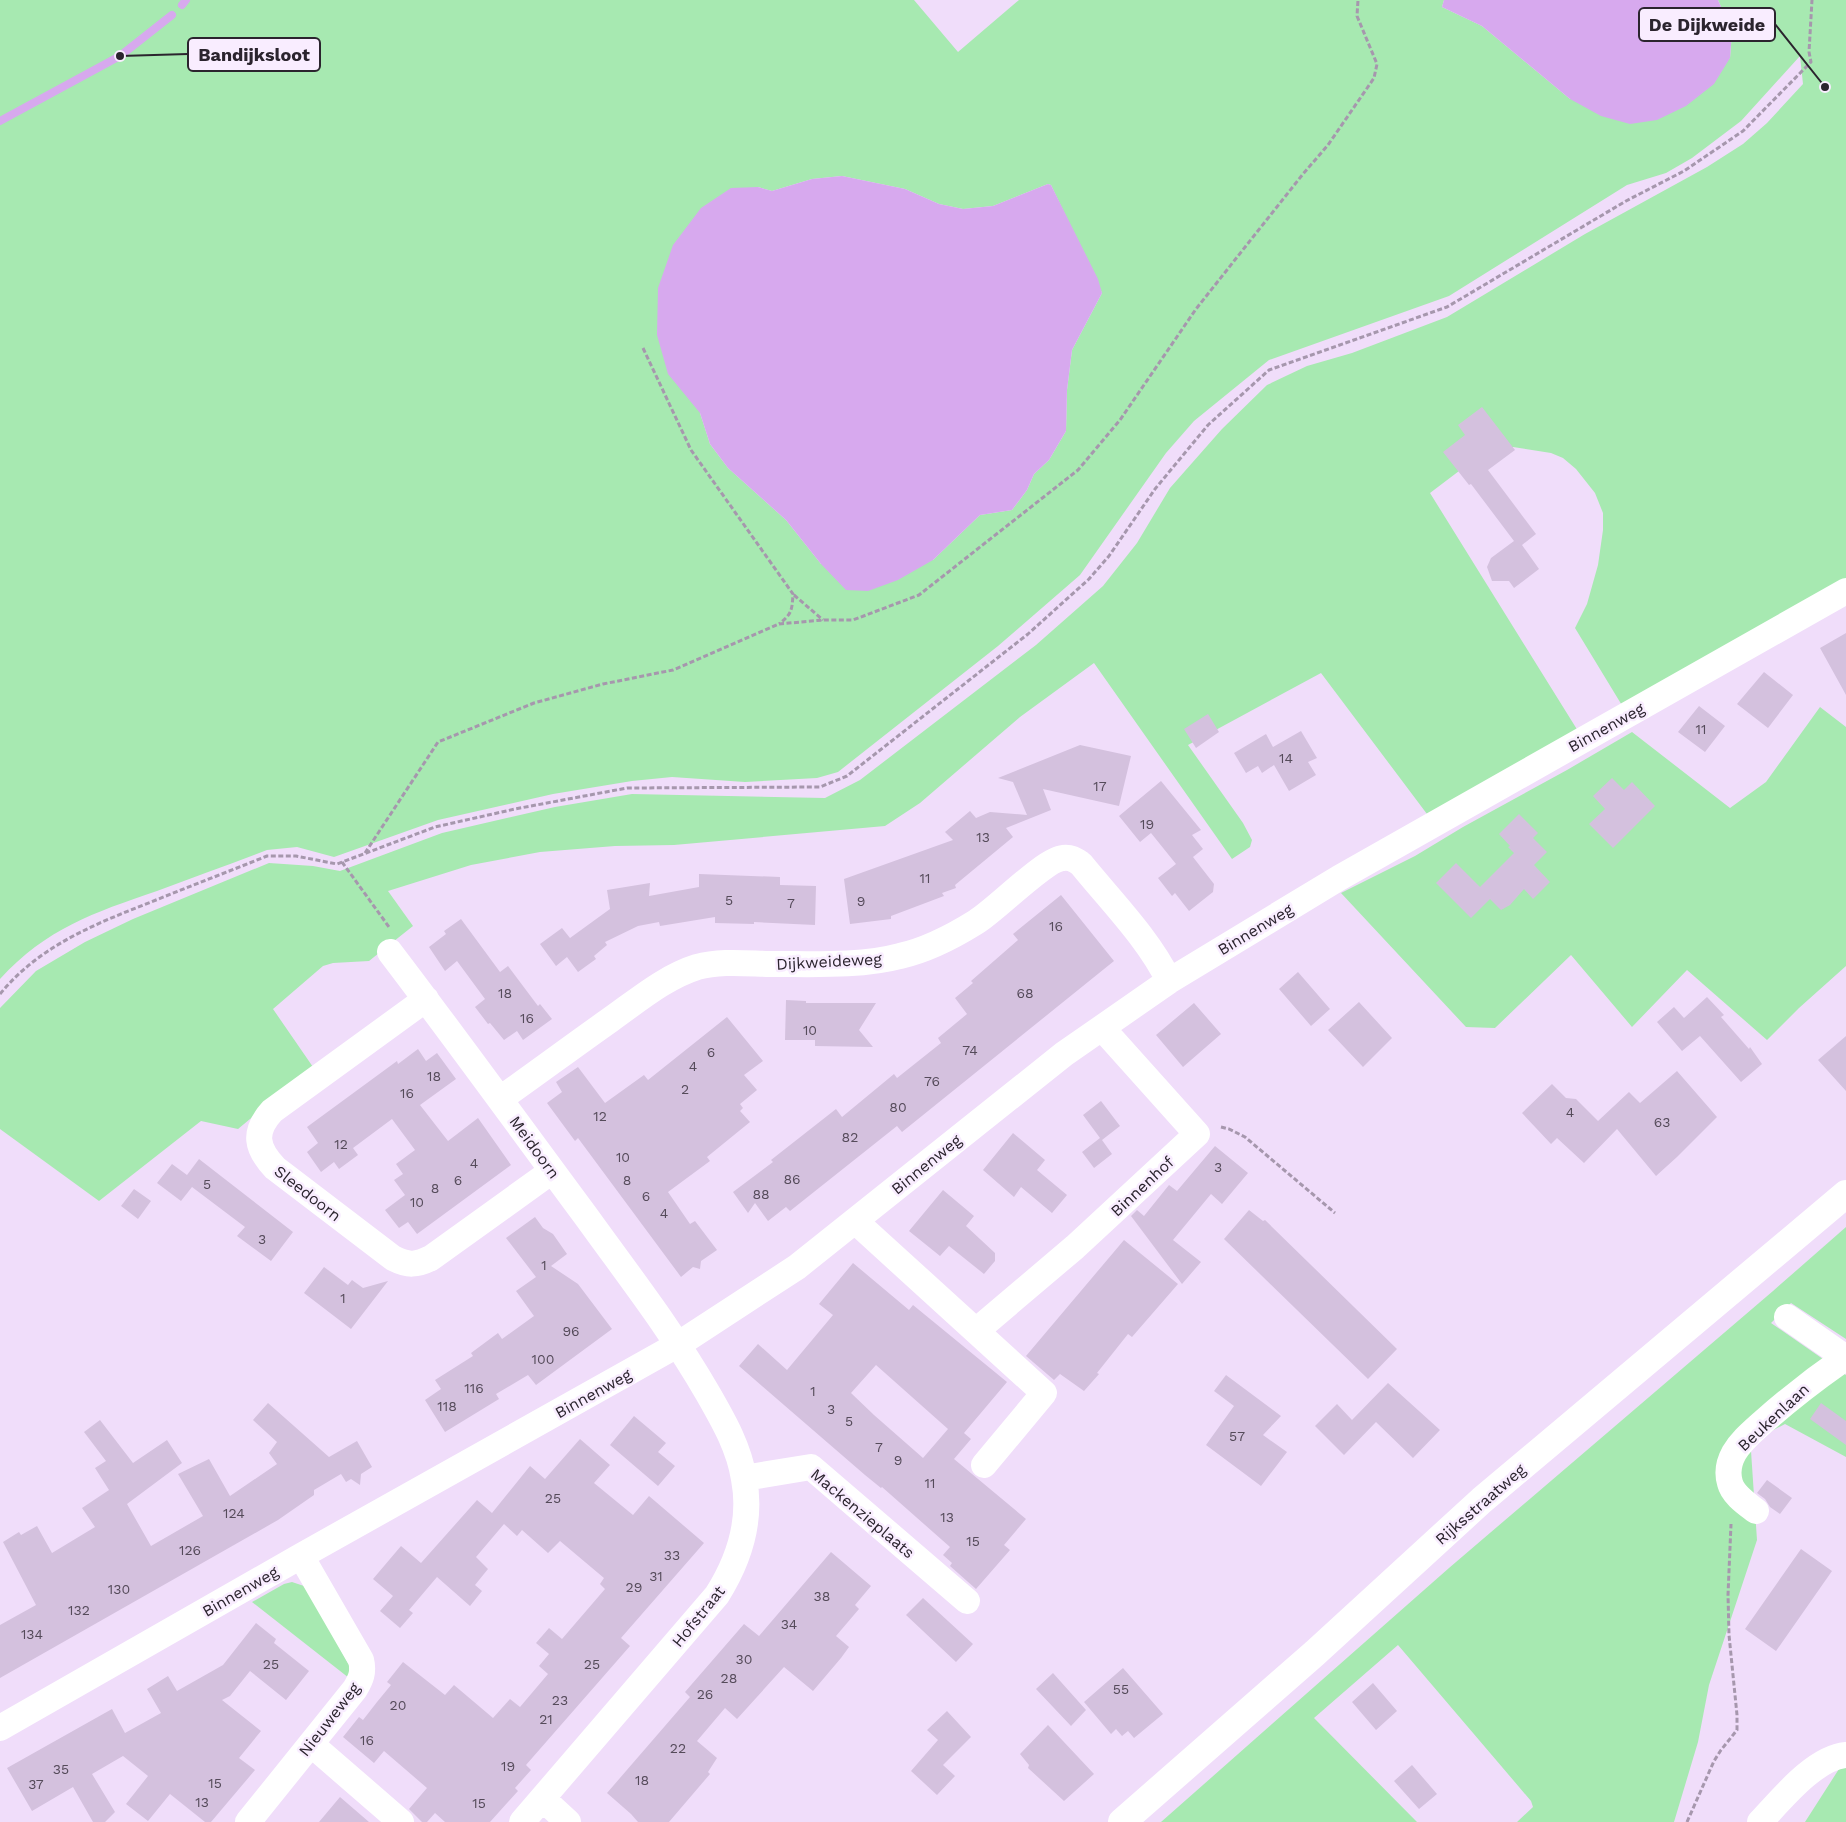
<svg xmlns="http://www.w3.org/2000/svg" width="1846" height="1822" font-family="'Work Sans',sans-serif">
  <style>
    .green { fill: #a7e9b1; fill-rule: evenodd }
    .water { fill: #d7a9ee }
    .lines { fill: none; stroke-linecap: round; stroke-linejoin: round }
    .stream { stroke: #d7a9ee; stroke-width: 8 }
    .building { fill: #d4c1de; fill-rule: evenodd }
    .path { stroke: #a697ad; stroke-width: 3; stroke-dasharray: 5 2.5; stroke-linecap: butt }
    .street { stroke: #fff; stroke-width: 26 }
    .secondary { stroke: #fff; stroke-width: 28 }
    .labels { text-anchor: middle; stroke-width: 5; stroke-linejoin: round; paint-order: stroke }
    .number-label { font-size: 14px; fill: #554b5a }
    .street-label { font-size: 16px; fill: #2b242e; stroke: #f9edff }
    .leader { fill: none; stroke: #2b242e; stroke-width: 2 }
    .callout-dot { fill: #2b242e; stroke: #f9edff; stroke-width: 2 }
    .callout { fill: #f9edff; stroke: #2b242e; stroke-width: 2 }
    .callout-label { font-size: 18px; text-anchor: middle; font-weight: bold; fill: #2b242e }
  </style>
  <rect width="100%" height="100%" fill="#f0ddfa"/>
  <path class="green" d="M 0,0 L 914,0 L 958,52 L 1019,0 L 1444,0 L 1442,7 L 1482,26 L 1570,99 L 1730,58 L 1732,32 L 1718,0 L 1846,0 L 1846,579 L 1623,707 L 1575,628 L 1587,604 L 1598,565 L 1603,530 L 1603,513 L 1595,493 L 1576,469 L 1563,458 L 1551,453 L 1513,447 L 1463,468 L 1430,493 L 1578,731 L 1430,818 L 1321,673 L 1188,745 L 1243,823 L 1252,840 L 1250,847 L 1232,859 L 1094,663 L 1020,717 L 920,803 L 885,826 L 674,845 L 615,846 L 540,852 L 471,865 L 388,891 L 413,926 L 369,961 L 333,963 L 323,966 L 273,1009 L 313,1067 L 238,1129 L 201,1121 L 99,1201 L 0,1129 L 0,1008 L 36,971 L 85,942 L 133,919 L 269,863 L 313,866 L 340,871 L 442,833 L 555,807 L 632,794 L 825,798 L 860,780 L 1036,645 L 1103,586 L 1137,543 L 1170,488 L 1222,429 L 1267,385 L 1307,366 L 1352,353 L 1447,317 L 1585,234 L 1707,167 L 1743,144 L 1767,123 L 1803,84 L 1800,56 L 1741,121 L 1692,158 L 1666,173 L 1627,185 L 1449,296 L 1269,360 L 1194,421 L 1166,453 L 1080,575 L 998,646 L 838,772 L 817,778 L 745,782 L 672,777 L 632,781 L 553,794 L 438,820 L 334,857 L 297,847 L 267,850 C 231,864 194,877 157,891 C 93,913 47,928 0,979 ZM 842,176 L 905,189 L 939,204 L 963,209 L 993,206 L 1048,184 L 1051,185 L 1102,293 L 1072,350 L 1067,390 L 1066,431 L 1049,460 L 1034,474 L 1027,490 L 1012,510 L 980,515 L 933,560 L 821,564 L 786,520 L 728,468 L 710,444 L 700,413 L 758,187 L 772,191 L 812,179 Z
    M 1820,707 L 1846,727 L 1846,966 L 1799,1008 L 1767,1040 L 1687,970 L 1632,1027 L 1571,955 L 1495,1028 L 1466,1027 L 1341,893 L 1415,856 L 1463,827 L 1567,770 L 1632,732 L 1730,808 L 1766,782 Z
    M 1846,1227 L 1846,1339 L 1791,1303 L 1771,1323 L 1846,1375 L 1846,1457 L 1785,1424 L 1762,1436 L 1751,1451 L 1757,1540 L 1709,1685 L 1698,1742 L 1674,1822 L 1517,1822 L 1533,1807 L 1531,1801 L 1398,1645 L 1314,1718 L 1417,1822 L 1161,1822 L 1449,1568 L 1773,1291 Z
    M 292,1582 L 307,1587 L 349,1665 L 349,1678 L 252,1602 L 284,1584 Z
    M 1846,1758 L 1846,1822 L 1805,1822 Z"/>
  <path class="water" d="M 1444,0 L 1718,0 L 1732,32 L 1730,58 L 1714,84 L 1686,106 L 1657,120 L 1630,124 L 1601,116 L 1570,99 L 1482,26 L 1442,7 Z
    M 842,176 L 905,189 L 939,204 L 963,209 L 993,206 L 1048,184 L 1051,185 L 1098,279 L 1102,293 L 1072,350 L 1067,390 L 1066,431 L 1049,460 L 1034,474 L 1027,490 L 1012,510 L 980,515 L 933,560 L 898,580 L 868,591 L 846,590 L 821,564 L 786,520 L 728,468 L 710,444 L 700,413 L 668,374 L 657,335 L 658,288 L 673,245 L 701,208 L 731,188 L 758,187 L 772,191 L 812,179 Z"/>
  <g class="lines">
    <path class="stream" d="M 182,5 L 186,0
      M 0,121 L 120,56 L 172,15"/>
  </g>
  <path class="building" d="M 1482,407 L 1515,450 L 1488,470 L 1536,534 L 1522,545 L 1539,569 L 1514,588 L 1509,581 L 1492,581 L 1487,567 L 1491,558 L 1514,541 L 1471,484 L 1469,485 L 1443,452 L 1465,435 L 1458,425 Z
    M 1846,633 L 1846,695 L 1820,648 Z
    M 1764,672 L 1793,695 L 1768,728 L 1737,704 Z
    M 1699,706 L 1725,726 L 1705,752 L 1678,732 Z
    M 1208,714 L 1219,732 L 1196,748 L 1184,729 Z
    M 1301,731 L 1317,758 L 1308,762 L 1316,775 L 1289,791 L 1274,765 L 1262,773 L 1258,766 L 1246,773 L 1234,753 L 1266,734 L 1273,747 Z
    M 1080,745 L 1131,756 L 1119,806 L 1043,789 L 1051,810 L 1006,828 L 1013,837 L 955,885 L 956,888 L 942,893 L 944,896 L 891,916 L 891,919 L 850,924 L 844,879 L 953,840 L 945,832 L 970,811 L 976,818 L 990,812 L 1027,815 L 1013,782 L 998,778 Z
    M 1612,778 L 1624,790 L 1632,782 L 1655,806 L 1613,848 L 1589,824 L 1605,809 L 1593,796 Z
    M 1161,781 L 1201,830 L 1192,835 L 1203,849 L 1193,857 L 1214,884 L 1213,892 L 1189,911 L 1175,893 L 1172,896 L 1158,878 L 1176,864 L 1151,833 L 1140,842 L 1119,816 Z
    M 1519,814 L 1538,833 L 1533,838 L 1547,852 L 1534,865 L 1550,882 L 1533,899 L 1524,889 L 1510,905 L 1501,910 L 1490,899 L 1471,918 L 1436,883 L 1456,863 L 1480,887 L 1514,853 L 1508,847 L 1510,846 L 1499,834 Z
    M 699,874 L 780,877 L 780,885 L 816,886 L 815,925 L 754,922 L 754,924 L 715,923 L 715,917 L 660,926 L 659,922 L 638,926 L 605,942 L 607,945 L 594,956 L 596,959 L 578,972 L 567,957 L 556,966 L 540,944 L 562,928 L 570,938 L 610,909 L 607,890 L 650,883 L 649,896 L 699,887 Z
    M 1061,895 L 1114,961 L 902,1132 L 897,1126 L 790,1211 L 786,1207 L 768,1221 L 755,1203 L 748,1213 L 733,1192 L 773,1162 L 771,1160 L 836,1109 L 842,1117 L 894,1074 L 897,1078 L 941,1043 L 938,1038 L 967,1014 L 955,998 L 973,983 L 971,981 L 1018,940 L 1013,934 Z
    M 461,919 L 500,972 L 508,966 L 538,1006 L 540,1004 L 552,1019 L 523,1040 L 517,1031 L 504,1040 L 490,1023 L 488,1024 L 475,1007 L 485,999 L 457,961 L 445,971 L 429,947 L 446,934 L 444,931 Z
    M 1298,972 L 1330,1009 L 1311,1026 L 1279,989 Z
    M 1707,997 L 1724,1015 L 1721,1017 L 1749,1049 L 1750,1047 L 1762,1064 L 1741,1082 L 1700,1036 L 1682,1051 L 1657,1022 L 1674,1007 L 1684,1018 Z
    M 786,1000 L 806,1001 L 806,1003 L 876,1003 L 859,1030 L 873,1047 L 815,1046 L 815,1040 L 785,1040 Z
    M 1359,1002 L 1392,1038 L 1363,1067 L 1328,1030 Z
    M 1194,1003 L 1221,1034 L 1183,1067 L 1156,1035 Z
    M 727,1017 L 763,1061 L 744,1075 L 757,1090 L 740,1104 L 743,1108 L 740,1111 L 750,1122 L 707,1157 L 710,1161 L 668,1192 L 690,1224 L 695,1221 L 717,1250 L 701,1261 L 700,1269 L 693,1267 L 681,1277 L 578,1138 L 575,1141 L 547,1103 L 562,1092 L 556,1082 L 578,1067 L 605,1103 L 644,1075 L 648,1080 Z
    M 1846,1036 L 1846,1091 L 1818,1060 Z
    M 418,1049 L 426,1061 L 437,1053 L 456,1079 L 420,1105 L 448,1141 L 478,1118 L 511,1165 L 417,1234 L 408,1222 L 399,1228 L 385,1210 L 405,1195 L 394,1180 L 403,1174 L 396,1164 L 415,1150 L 392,1119 L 353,1148 L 358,1155 L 339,1169 L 334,1162 L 321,1172 L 307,1152 L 318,1143 L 307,1127 L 397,1061 L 398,1064 Z
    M 1677,1071 L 1717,1117 L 1677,1157 L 1656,1176 L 1617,1129 L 1584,1163 L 1557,1138 L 1551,1144 L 1522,1113 L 1552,1084 L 1566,1098 L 1576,1099 L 1598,1121 L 1629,1092 L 1640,1103 Z
    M 1101,1101 L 1120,1126 L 1102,1140 L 1112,1154 L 1094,1168 L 1082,1152 L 1100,1138 L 1083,1115 Z
    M 1013,1133 L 1045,1160 L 1037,1170 L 1067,1195 L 1052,1213 L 1021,1187 L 1014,1197 L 983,1170 Z
    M 1215,1146 L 1248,1173 L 1222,1204 L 1211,1194 L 1173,1240 L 1201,1262 L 1182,1284 L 1131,1216 L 1137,1210 L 1144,1216 L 1169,1185 L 1177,1191 Z
    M 199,1159 L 293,1232 L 271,1261 L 237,1236 L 245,1227 L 192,1187 L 181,1201 L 157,1183 L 172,1164 L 187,1175 Z
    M 134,1189 L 151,1201 L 138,1219 L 121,1206 Z
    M 943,1190 L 974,1216 L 966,1226 L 995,1253 L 995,1261 L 984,1274 L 949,1246 L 940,1256 L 909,1231 Z
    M 1249,1210 L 1263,1221 L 1265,1220 L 1397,1349 L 1368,1379 L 1224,1239 Z
    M 535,1217 L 543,1228 L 553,1234 L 567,1254 L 551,1266 L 578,1284 L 612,1329 L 536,1385 L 528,1375 L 496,1394 L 499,1399 L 445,1432 L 425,1400 L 441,1389 L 435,1380 L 473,1356 L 471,1353 L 498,1333 L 502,1339 L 534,1316 L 516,1291 L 536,1277 L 506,1238 Z
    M 1124,1240 L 1178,1284 L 1132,1337 L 1128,1334 L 1097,1373 L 1099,1374 L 1084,1391 L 1060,1374 L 1054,1380 L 1026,1356 Z
    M 853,1263 L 909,1310 L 913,1305 L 1007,1382 L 964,1433 L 971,1439 L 954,1459 L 1026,1519 L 1004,1545 L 1010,1550 L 976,1589 L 950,1566 L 952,1563 L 943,1555 L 950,1547 L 882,1487 L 881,1488 L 865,1475 L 739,1366 L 758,1344 L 787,1370 L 833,1315 L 819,1304 ZM 876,1365 L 948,1429 L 923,1458 L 874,1415 L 851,1393 Z
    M 324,1267 L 348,1285 L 352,1280 L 363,1288 L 388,1281 L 351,1329 L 304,1293 Z
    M 1226,1375 L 1281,1416 L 1263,1435 L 1287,1452 L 1261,1486 L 1206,1445 L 1234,1406 L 1214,1391 Z
    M 1388,1383 L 1440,1430 L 1413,1458 L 1376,1422 L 1344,1455 L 1315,1426 L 1337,1404 L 1352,1420 Z
    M 268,1403 L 329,1457 L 357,1441 L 372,1467 L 361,1474 L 360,1485 L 351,1479 L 346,1482 L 341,1474 L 314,1490 L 314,1495 L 278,1520 L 0,1678 L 0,1625 L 36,1605 L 3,1542 L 19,1532 L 21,1535 L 37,1526 L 52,1553 L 95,1527 L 82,1508 L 109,1490 L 95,1468 L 106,1461 L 84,1432 L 100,1420 L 133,1463 L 167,1440 L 182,1463 L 127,1504 L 151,1546 L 203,1516 L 178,1474 L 209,1459 L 230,1496 L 277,1464 L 269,1453 L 277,1442 L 253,1420 Z
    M 1821,1403 L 1846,1421 L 1846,1445 L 1810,1419 Z
    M 634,1416 L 666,1443 L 658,1452 L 675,1466 L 658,1486 L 610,1445 Z
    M 580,1439 L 610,1465 L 594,1483 L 633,1515 L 649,1496 L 704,1543 L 621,1638 L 630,1646 L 526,1765 L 531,1770 L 515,1788 L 518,1791 L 490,1822 L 445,1822 L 435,1813 L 427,1822 L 422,1822 L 409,1809 L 427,1788 L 384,1751 L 374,1763 L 343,1737 L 359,1717 L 363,1720 L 377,1702 L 391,1685 L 387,1682 L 403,1662 L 445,1695 L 454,1685 L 493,1718 L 510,1699 L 520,1707 L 548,1674 L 539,1666 L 549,1654 L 536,1643 L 549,1628 L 562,1639 L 605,1589 L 600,1584 L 604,1578 L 560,1541 L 548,1553 L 522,1530 L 517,1536 L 504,1524 L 476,1557 L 488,1569 L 475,1585 L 482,1591 L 470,1606 L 437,1577 L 409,1610 L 413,1613 L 400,1628 L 380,1611 L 393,1596 L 373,1579 L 401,1546 L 421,1563 L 477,1500 L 492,1513 L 530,1466 L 545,1479 Z
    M 1767,1480 L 1792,1498 L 1780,1514 L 1770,1507 L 1765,1499 L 1757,1493 Z
    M 1801,1549 L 1832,1571 L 1776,1651 L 1745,1629 Z
    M 831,1552 L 871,1586 L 855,1605 L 859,1609 L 836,1636 L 849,1647 L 841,1658 L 813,1691 L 784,1667 L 737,1719 L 725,1708 L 697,1741 L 717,1758 L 708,1772 L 710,1774 L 669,1822 L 638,1822 L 631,1814 L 607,1793 L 690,1697 L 685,1692 L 744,1624 L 759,1636 Z
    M 923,1598 L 973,1644 L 956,1662 L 906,1615 Z
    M 256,1623 L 276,1639 L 274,1643 L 309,1671 L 286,1700 L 250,1671 L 230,1696 L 222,1700 L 261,1731 L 239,1758 L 255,1770 L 211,1822 L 205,1822 L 170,1794 L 148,1821 L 126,1804 L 148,1776 L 123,1756 L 92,1774 L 115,1812 L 105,1822 L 93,1822 L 73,1787 L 32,1811 L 7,1768 L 112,1709 L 125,1733 L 161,1713 L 147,1689 L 168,1676 L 177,1691 L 223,1665 Z
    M 1123,1668 L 1163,1714 L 1134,1738 L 1128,1731 L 1122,1736 L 1116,1729 L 1111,1734 L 1084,1702 Z
    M 1053,1673 L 1086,1710 L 1071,1726 L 1036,1689 Z
    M 1373,1683 L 1397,1711 L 1376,1730 L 1352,1702 Z
    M 947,1711 L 971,1737 L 943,1765 L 955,1776 L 937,1795 L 911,1771 L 938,1740 L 927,1730 Z
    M 1048,1725 L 1094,1774 L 1064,1801 L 1028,1768 L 1029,1765 L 1020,1754 Z
    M 1412,1765 L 1437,1794 L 1419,1809 L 1394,1781 Z
    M 340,1797 L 369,1822 L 319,1822 Z"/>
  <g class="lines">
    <path class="path" d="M 643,348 L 691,450 L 793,594 C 792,610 792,614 779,624
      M 794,595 L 823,620
      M 365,853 L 438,742 L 534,703 L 603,684 L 673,670 L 779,624 L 823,620 L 853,620 L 919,595 L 1078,470 L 1120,420 L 1196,309 L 1303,174 L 1328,145 L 1374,78 L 1377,64 L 1357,16 L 1358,0
      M 342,862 L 389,927
      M 0,994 C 41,944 98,923 156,900 C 193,885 230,871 267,856 L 296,856 L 337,864 L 435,827 L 515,809 L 627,788 L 820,787 L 847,776 L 1028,634 L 1089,579 L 1109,556 L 1155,489 L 1208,425 L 1269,370 L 1447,307 L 1626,201 L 1684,171 L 1743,131 L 1811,62 L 1809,52 L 1812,0
      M 1221,1127 L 1229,1129 L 1245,1137 L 1335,1213
      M 1687,1822 L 1714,1761 L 1721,1750 L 1737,1730 L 1737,1715 L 1729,1635 L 1728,1595 L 1731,1524"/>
    <path class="street" d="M 390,952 C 457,1040 522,1130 588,1219 C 629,1276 672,1331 707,1392 C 723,1420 739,1447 744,1479 C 752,1521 739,1560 717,1595 L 522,1822
      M 426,999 L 272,1111 C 253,1132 256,1148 275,1168 L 393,1258 C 408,1266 417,1265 431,1258 L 552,1171
      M 500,1099 C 537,1073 573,1046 610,1020 C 637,1001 665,977 697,967 C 722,960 751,964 776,964 C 815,964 863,966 900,956 C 927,950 952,937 976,922 C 996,910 1045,859 1063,858 C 1071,857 1075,860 1081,864 C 1110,900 1149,939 1169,981
      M 855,1221 L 1044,1393 L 984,1465
      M 1787,1317 L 1846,1358
      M 976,1331 L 1075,1247 L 1197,1134 L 1102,1028
      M 744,1478 L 811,1467 L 967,1601
      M 1756,1511 C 1747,1504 1733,1495 1730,1483 C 1727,1473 1729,1462 1734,1453 C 1741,1441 1752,1432 1763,1422 C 1789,1399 1816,1378 1845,1358
      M 0,1728 L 301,1556 L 679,1344 L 797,1267 L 1064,1054 L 1169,981 L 1339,878 L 1846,591
      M 311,1744 L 401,1822
      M 543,1799 L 568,1822
      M 248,1822 L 355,1689 C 361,1679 364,1672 361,1660 L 301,1556
      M 1760,1822 C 1781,1800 1814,1758 1846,1755"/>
    <path class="secondary" d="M 1122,1822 L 1315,1653 L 1482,1500 L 1846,1194"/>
  </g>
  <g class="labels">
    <g class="number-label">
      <text x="1701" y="734">11</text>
      <text x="1286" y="763">14</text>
      <text x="1100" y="791">17</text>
      <text x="1147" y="829">19</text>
      <text x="983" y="842">13</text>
      <text x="925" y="883">11</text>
      <text x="729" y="905">5</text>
      <text x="861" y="906">9</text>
      <text x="791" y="908">7</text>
      <text x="1056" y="931">16</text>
      <text x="505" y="998">18</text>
      <text x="1025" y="998">68</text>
      <text x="527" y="1023">16</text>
      <text x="810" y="1035">10</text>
      <text x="970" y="1055">74</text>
      <text x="711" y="1057">6</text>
      <text x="693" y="1071">4</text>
      <text x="434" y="1081">18</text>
      <text x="932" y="1086">76</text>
      <text x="685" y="1094">2</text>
      <text x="407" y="1098">16</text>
      <text x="898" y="1112">80</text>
      <text x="1570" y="1117">4</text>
      <text x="600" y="1121">12</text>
      <text x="1662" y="1127">63</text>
      <text x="850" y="1142">82</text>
      <text x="341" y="1149">12</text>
      <text x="623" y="1162">10</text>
      <text x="474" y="1168">4</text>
      <text x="1218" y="1172">3</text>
      <text x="792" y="1184">86</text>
      <text x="458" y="1185">6</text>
      <text x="627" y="1185">8</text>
      <text x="207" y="1189">5</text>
      <text x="435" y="1193">8</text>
      <text x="761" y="1199">88</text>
      <text x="646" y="1201">6</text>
      <text x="417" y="1207">10</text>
      <text x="664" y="1218">4</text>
      <text x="262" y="1244">3</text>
      <text x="544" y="1270">1</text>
      <text x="343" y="1303">1</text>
      <text x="571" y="1336">96</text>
      <text x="543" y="1364">100</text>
      <text x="474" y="1393">116</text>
      <text x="813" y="1396">1</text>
      <text x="447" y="1411">118</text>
      <text x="831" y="1414">3</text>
      <text x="849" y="1426">5</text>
      <text x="1237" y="1441">57</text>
      <text x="879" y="1452">7</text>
      <text x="898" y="1465">9</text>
      <text x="930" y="1488">11</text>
      <text x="553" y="1503">25</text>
      <text x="234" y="1518">124</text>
      <text x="947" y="1522">13</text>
      <text x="973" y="1546">15</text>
      <text x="190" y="1555">126</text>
      <text x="672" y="1560">33</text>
      <text x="656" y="1581">31</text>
      <text x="634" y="1592">29</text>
      <text x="119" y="1594">130</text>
      <text x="822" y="1601">38</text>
      <text x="79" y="1615">132</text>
      <text x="789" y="1629">34</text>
      <text x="32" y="1639">134</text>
      <text x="744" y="1664">30</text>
      <text x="271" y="1669">25</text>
      <text x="592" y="1669">25</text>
      <text x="729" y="1683">28</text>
      <text x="1121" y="1694">55</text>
      <text x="705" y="1699">26</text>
      <text x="560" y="1705">23</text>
      <text x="398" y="1710">20</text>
      <text x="546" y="1724">21</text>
      <text x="367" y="1745">16</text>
      <text x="678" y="1753">22</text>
      <text x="508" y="1771">19</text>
      <text x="61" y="1774">35</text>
      <text x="642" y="1785">18</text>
      <text x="215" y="1788">15</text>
      <text x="36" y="1789">37</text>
      <text x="202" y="1807">13</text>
      <text x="479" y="1808">15</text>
    </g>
    <g class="street-label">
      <text transform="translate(1606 727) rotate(-29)" y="6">Binnenweg</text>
      <text transform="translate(1255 929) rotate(-31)" y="6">Binnenweg</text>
      <text transform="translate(829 961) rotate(-3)" y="6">Dijkweideweg</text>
      <text transform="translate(535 1147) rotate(54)" y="6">Meidoorn</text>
      <text transform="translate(926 1164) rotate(-39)" y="6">Binnenweg</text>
      <text transform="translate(1142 1186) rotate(-43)" y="6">Binnenhof</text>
      <text transform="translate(308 1193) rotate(38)" y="6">Sleedoorn</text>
      <text transform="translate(593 1393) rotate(-29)" y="6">Binnenweg</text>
      <text transform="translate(1773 1417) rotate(-43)" y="6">Beukenlaan</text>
      <text transform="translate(1480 1504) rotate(-41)" y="6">Rijksstraatweg</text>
      <text transform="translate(863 1513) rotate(40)" y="6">Mackenzieplaats</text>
      <text transform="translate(240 1591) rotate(-30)" y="6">Binnenweg</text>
      <text transform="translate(698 1616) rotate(-51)" y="6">Hofstraat</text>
      <text transform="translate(329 1719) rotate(-52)" y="6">Nieuweweg</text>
    </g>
  </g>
  <path class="leader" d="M1825 87L1775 24M120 56L188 54"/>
  <g class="callout-dot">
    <circle cx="1825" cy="87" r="5"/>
    <circle cx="120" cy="56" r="5"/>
  </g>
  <g class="callout">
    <rect x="1639" y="8" width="136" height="33" rx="5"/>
    <rect x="188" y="38" width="132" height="33" rx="5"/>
  </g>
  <g class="callout-label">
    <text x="1707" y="31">De Dijkweide</text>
    <text x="254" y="61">Bandijksloot</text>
  </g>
</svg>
